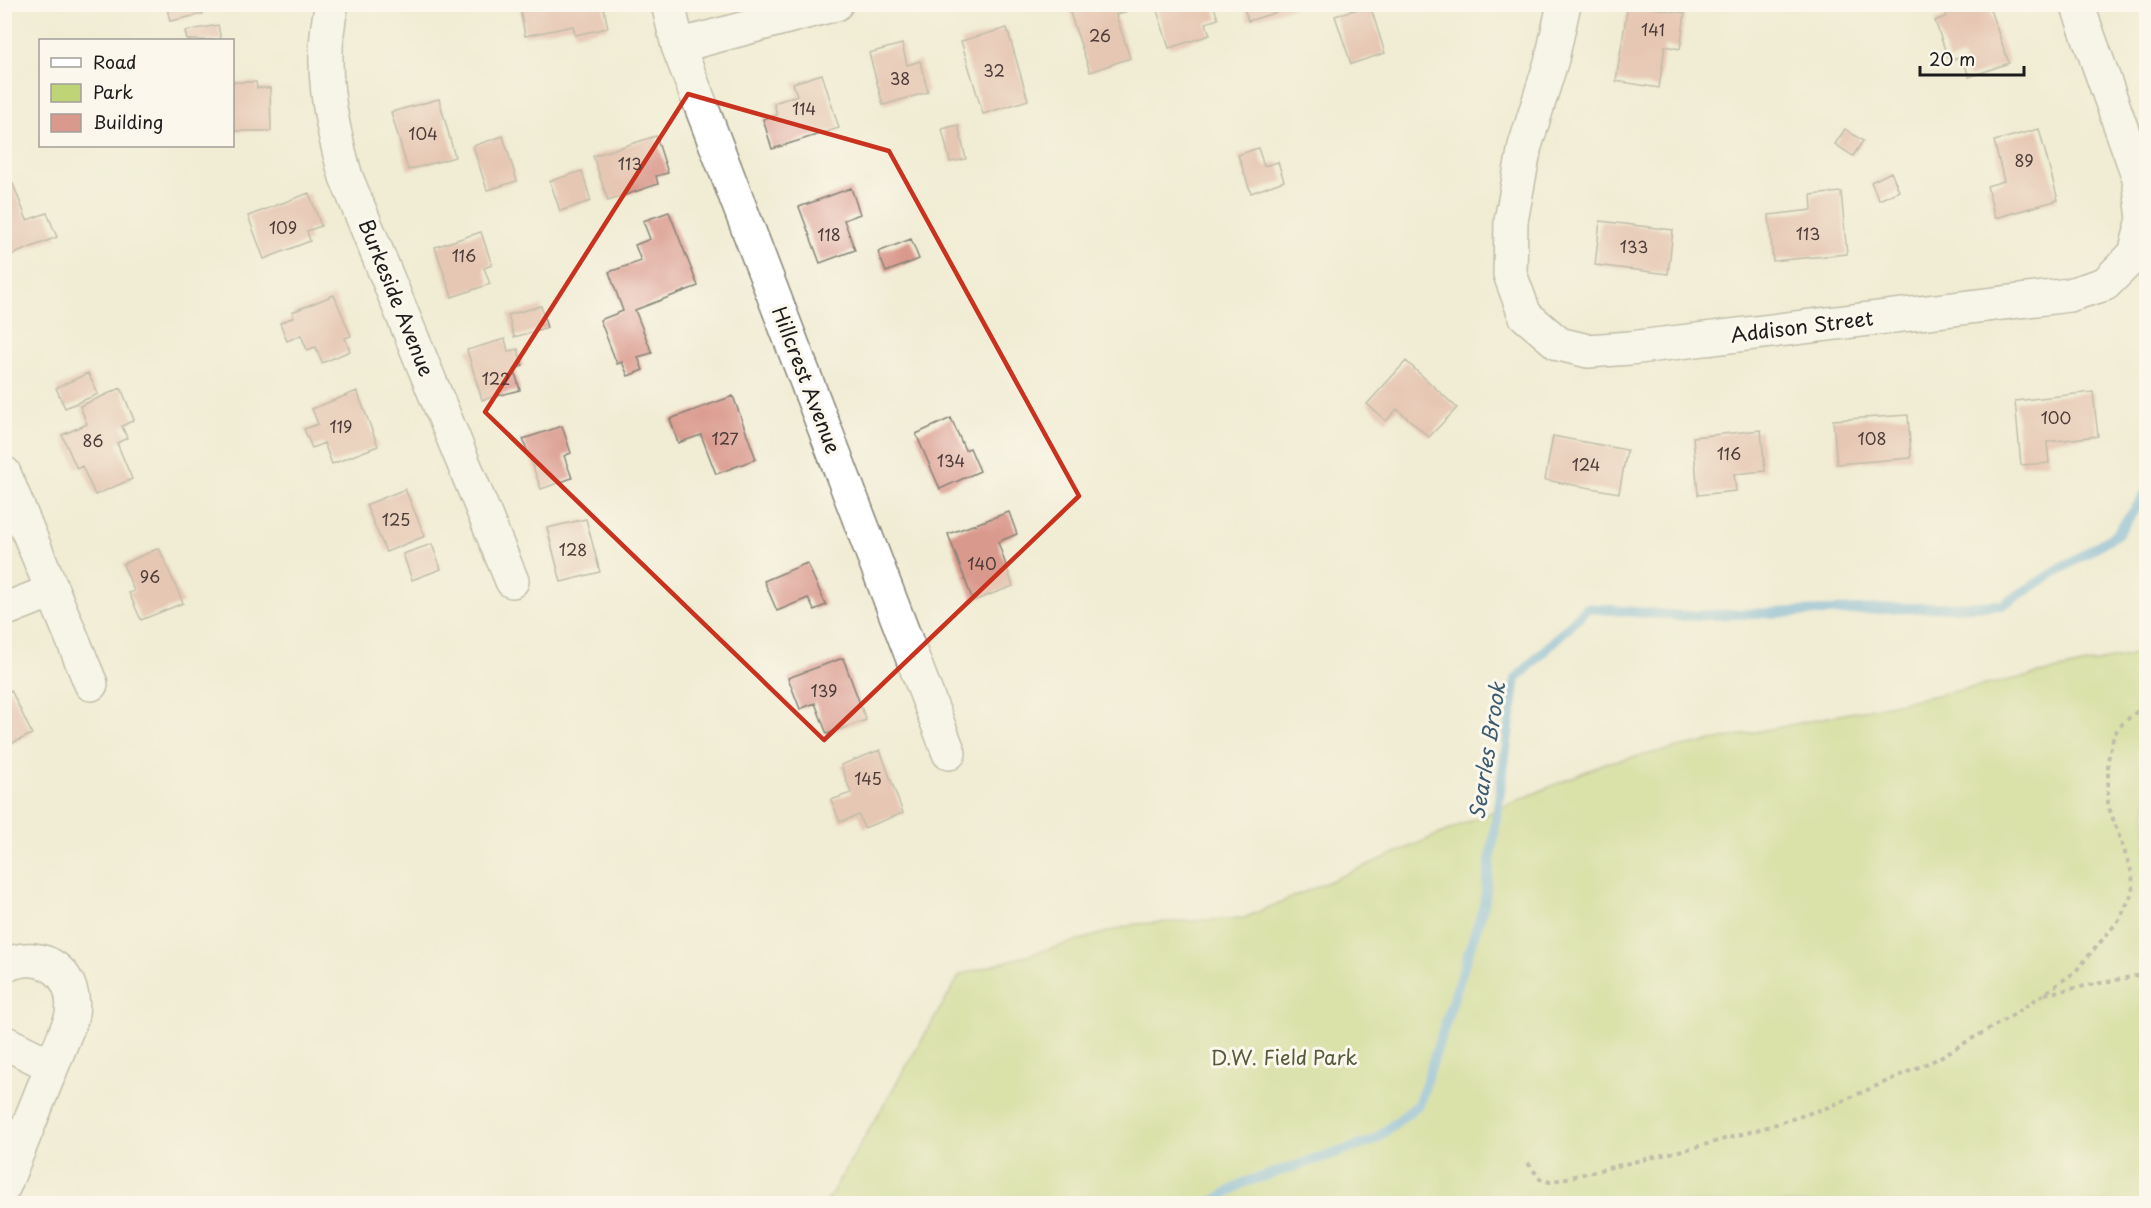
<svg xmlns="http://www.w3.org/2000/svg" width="2151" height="1208" font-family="'Playpen Sans',sans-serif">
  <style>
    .green { fill: #bfd377; stroke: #6e784a; stroke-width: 1.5 }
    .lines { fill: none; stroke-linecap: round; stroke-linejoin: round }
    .stream { stroke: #63aada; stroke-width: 10 }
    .building { fill: #da998d }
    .minor-casing { stroke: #868478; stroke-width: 36 }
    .path { stroke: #868478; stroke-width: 4; stroke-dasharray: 4.5 4.5; stroke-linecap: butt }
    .minor { stroke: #fff; stroke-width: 33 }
    .marked { fill: none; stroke: #c8321e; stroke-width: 4.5; stroke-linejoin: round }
    .labels { text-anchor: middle; stroke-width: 6; stroke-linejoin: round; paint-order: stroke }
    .number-label { font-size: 16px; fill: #4c3b38 }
    .street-label { font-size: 20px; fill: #1c1c1c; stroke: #fbf7ec }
    .park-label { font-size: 20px; fill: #555c3c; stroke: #fbf7ec }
    .water-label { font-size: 21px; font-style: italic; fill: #3c5c71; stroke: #fbf7ec }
  </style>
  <rect width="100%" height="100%" fill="#fbf7ec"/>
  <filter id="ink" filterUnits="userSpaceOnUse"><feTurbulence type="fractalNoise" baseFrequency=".0167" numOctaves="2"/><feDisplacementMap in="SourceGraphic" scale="12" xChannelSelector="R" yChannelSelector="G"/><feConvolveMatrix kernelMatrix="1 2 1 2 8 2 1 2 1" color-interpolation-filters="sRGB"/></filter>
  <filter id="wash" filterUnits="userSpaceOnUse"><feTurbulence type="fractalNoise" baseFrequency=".008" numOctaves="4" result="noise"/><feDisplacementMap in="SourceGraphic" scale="24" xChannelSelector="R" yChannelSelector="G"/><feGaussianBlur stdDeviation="1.35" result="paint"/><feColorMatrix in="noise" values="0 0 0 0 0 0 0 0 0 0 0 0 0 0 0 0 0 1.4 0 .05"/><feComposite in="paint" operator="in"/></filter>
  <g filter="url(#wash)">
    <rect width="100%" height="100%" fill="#f1ecd4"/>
    <path class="green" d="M 2146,652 L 2146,1203 L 826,1203 L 960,975 L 1135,924 L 1244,918 L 1605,763 Z"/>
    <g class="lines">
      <path class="stream" d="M 1210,1204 L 1243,1183 L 1373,1141 L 1419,1104 L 1484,905 L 1516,679 L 1587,608 L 1682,616 L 2002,605 L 2117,534 L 2146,494"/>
    </g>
    <g id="blocks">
      <path class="building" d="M 166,4 L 201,4 L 203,14 L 170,21 Z
        M 519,4 L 603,4 L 608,28 L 575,35 L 573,26 L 525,36 Z
        M 1067,4 L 1125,4 L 1127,11 L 1116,15 L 1130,58 L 1090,72 Z
        M 1155,4 L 1213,4 L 1218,19 L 1206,23 L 1210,35 L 1169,48 Z
        M 1243,4 L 1293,4 L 1294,7 L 1248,21 Z
        M 1628,4 L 1685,13 L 1680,49 L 1665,46 L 1659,88 L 1616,81 Z
        M 1946,4 L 1988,4 L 2009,63 L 1969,77 L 1962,56 L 1949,61 L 1935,21 L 1947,16 L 1943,6 Z
        M 1370,5 L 1385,53 L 1351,64 L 1335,16 Z
        M 218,25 L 221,40 L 187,40 L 185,31 Z
        M 1007,28 L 1028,100 L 983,114 L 961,41 Z
        M 902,44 L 907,65 L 920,61 L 928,92 L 883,105 L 869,53 Z
        M 822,74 L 839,128 L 772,149 L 763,119 L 777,115 L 774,103 L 797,95 L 793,83 Z
        M 232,82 L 256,82 L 257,88 L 270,88 L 271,131 L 232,131 Z
        M 439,99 L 455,157 L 408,170 L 391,112 Z
        M 958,125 L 966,159 L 950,162 L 942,129 Z
        M 1845,129 L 1863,141 L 1853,156 L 1835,144 Z
        M 2039,129 L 2058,200 L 1995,218 L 1987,186 L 2004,181 L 1994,141 Z
        M 503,136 L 517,181 L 487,190 L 473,146 Z
        M 656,136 L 668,173 L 656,176 L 658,184 L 608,201 L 593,156 Z
        M 1258,148 L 1264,166 L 1278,162 L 1284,181 L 1251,193 L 1238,155 Z
        M 582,171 L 591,201 L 560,211 L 550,181 Z
        M 1891,172 L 1899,191 L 1879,200 L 1871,182 Z
        M 13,184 L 27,220 L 47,213 L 57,237 L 4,258 L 4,187 Z
        M 851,188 L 860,214 L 844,220 L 855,250 L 820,263 L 799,207 Z
        M 1841,192 L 1847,254 L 1773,261 L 1769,215 L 1812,210 L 1811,195 Z
        M 309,193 L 321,226 L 307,231 L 310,241 L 264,259 L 248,216 Z
        M 669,212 L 698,286 L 635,310 L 652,353 L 638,357 L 643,370 L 628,376 L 622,362 L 617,364 L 600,320 L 623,311 L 609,272 L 641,261 L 635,245 L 650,239 L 643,221 Z
        M 1600,221 L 1673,230 L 1668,274 L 1595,265 Z
        M 481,232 L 492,265 L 484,268 L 490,284 L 452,297 L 435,247 Z
        M 911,239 L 919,259 L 886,272 L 878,252 Z
        M 334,295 L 351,336 L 345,338 L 350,351 L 322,363 L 316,347 L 307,350 L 301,335 L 287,341 L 280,323 L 294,317 L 292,312 Z
        M 541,306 L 547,328 L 514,337 L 508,315 Z
        M 505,339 L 508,351 L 518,349 L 523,366 L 514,369 L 520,390 L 482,400 L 467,350 Z
        M 1406,361 L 1457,408 L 1429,437 L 1397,409 L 1386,421 L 1367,404 Z
        M 88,373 L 98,394 L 65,408 L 56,388 Z
        M 121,388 L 134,420 L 122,426 L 127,438 L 117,443 L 132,479 L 95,495 L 82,466 L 77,469 L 62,435 L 87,424 L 80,406 Z
        M 357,391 L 378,446 L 332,464 L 324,443 L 312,448 L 304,429 L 318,424 L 312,409 Z
        M 2093,392 L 2098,436 L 2047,442 L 2049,463 L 2021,465 L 2015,401 Z
        M 733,396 L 756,459 L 716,474 L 701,435 L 678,443 L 670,419 Z
        M 1908,415 L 1911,458 L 1837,464 L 1833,420 Z
        M 951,418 L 965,450 L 970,448 L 980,471 L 940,489 L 916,434 Z
        M 562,426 L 571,453 L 564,456 L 572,478 L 541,489 L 523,439 Z
        M 1761,430 L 1765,471 L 1734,474 L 1736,491 L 1698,495 L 1693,437 Z
        M 1553,436 L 1627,450 L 1619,493 L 1545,480 Z
        M 405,489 L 425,536 L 386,552 L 366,505 Z
        M 1009,512 L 1017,534 L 998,542 L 1013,586 L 973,601 L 948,534 Z
        M 586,519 L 600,572 L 561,582 L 547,528 Z
        M 432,544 L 441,569 L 412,580 L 403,554 Z
        M 159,548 L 183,603 L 141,620 L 129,593 L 134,591 L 123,564 Z
        M 807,563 L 826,605 L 814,610 L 808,598 L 777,611 L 764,581 Z
        M 843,658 L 866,720 L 827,734 L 815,703 L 800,709 L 788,678 Z
        M 11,690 L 32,734 L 4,747 L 4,693 Z
        M 880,750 L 903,813 L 864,828 L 859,815 L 840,822 L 831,800 L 851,793 L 841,765 Z"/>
    </g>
  </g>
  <g filter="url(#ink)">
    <use href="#blocks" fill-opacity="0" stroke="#868478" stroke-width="1.5"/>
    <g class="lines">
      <defs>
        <path id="minor" d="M 332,4 C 318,62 330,121 346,177 L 512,581
          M 668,4 L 678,46 L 949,753
          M 1564,4 L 1552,59 L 1525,146 L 1511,221 L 1510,274 L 1525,315 L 1559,344 L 1588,351 L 1630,348 L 2069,295 L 2105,284 L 2135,254 L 2144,219 L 2139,178 L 2077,4
          M 678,46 L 836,4
          M 4,473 L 91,684
          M 4,610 L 52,591
          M 4,966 C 45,946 81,977 71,1019 L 4,1186
          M 4,1042 L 52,1066"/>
      </defs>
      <use href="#minor" class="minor-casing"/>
      <path class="path" d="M 2045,994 L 2146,974
        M 1528,1163 L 1540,1179 L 1550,1182 L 1700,1146 L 1767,1127 L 1829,1107 L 1937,1059 L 2015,1014 L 2075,972 L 2119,920 L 2130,898 L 2133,887 L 2132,873 L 2108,805 L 2108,760 L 2114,734 L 2123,723 L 2140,709 L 2146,706"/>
      <use href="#minor" class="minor"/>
    </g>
  </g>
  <path d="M0 0H2151V1208H0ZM 688,94 L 889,151 L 1079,496 L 824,740 L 485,412 Z" fill="#f1ecd4" fill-opacity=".55" fill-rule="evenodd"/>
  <path class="marked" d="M 688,94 L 889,151 L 1079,496 L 824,740 L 485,412 Z"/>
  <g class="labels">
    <g class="number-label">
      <text x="1653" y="36">141</text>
      <text x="1100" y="42">26</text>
      <text x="994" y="77">32</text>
      <text x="900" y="85">38</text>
      <text x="804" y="115">114</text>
      <text x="423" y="140">104</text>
      <text x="2024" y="167">89</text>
      <text x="630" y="170">113</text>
      <text x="283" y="234">109</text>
      <text x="1808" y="240">113</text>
      <text x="829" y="241">118</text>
      <text x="1634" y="253">133</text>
      <text x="464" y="262">116</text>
      <text x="496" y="385">122</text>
      <text x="2056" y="424">100</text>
      <text x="341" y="433">119</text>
      <text x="725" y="445">127</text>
      <text x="1872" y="445">108</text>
      <text x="93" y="447">86</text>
      <text x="1729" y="460">116</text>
      <text x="951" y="467">134</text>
      <text x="1586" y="471">124</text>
      <text x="396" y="526">125</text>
      <text x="573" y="556">128</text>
      <text x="982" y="570">140</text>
      <text x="150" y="583">96</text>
      <text x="824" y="697">139</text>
      <text x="868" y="785">145</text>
    </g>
    <g class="street-label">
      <text transform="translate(396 298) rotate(68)" y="7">Burkeside Avenue</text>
      <text transform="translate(1802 327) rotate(-7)" y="7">Addison Street</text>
      <text transform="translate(806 380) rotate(69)" y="7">Hillcrest Avenue</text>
    </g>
    <g class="park-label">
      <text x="1284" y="1065">D.W. Field Park</text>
    </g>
    <g class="water-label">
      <text transform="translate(1488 751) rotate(-81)" y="7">Searles Brook</text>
    </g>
  </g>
  <rect width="2151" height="1208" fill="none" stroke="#fbf7ec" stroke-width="24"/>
  <rect x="39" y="39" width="195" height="108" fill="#fbf7ec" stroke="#a29f99" stroke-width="1.5"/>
  <rect x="51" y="58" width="30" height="9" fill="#ffffff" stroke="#a29f99" stroke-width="1.5"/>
  <text x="93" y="69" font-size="18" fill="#1c1c1c">Road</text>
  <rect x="51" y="84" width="30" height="18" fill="#bfd377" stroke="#a29f99" stroke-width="1.5"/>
  <text x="93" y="99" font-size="18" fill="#1c1c1c">Park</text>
  <rect x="51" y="114" width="30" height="18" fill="#da998d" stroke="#a29f99" stroke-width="1.5"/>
  <text x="93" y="129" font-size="18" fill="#1c1c1c">Building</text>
  <path d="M1920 66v9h104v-9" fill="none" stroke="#1c1c1c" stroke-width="3"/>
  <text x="1929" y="66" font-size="18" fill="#1c1c1c" stroke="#fbf7ec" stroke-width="4.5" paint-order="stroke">20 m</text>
</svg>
